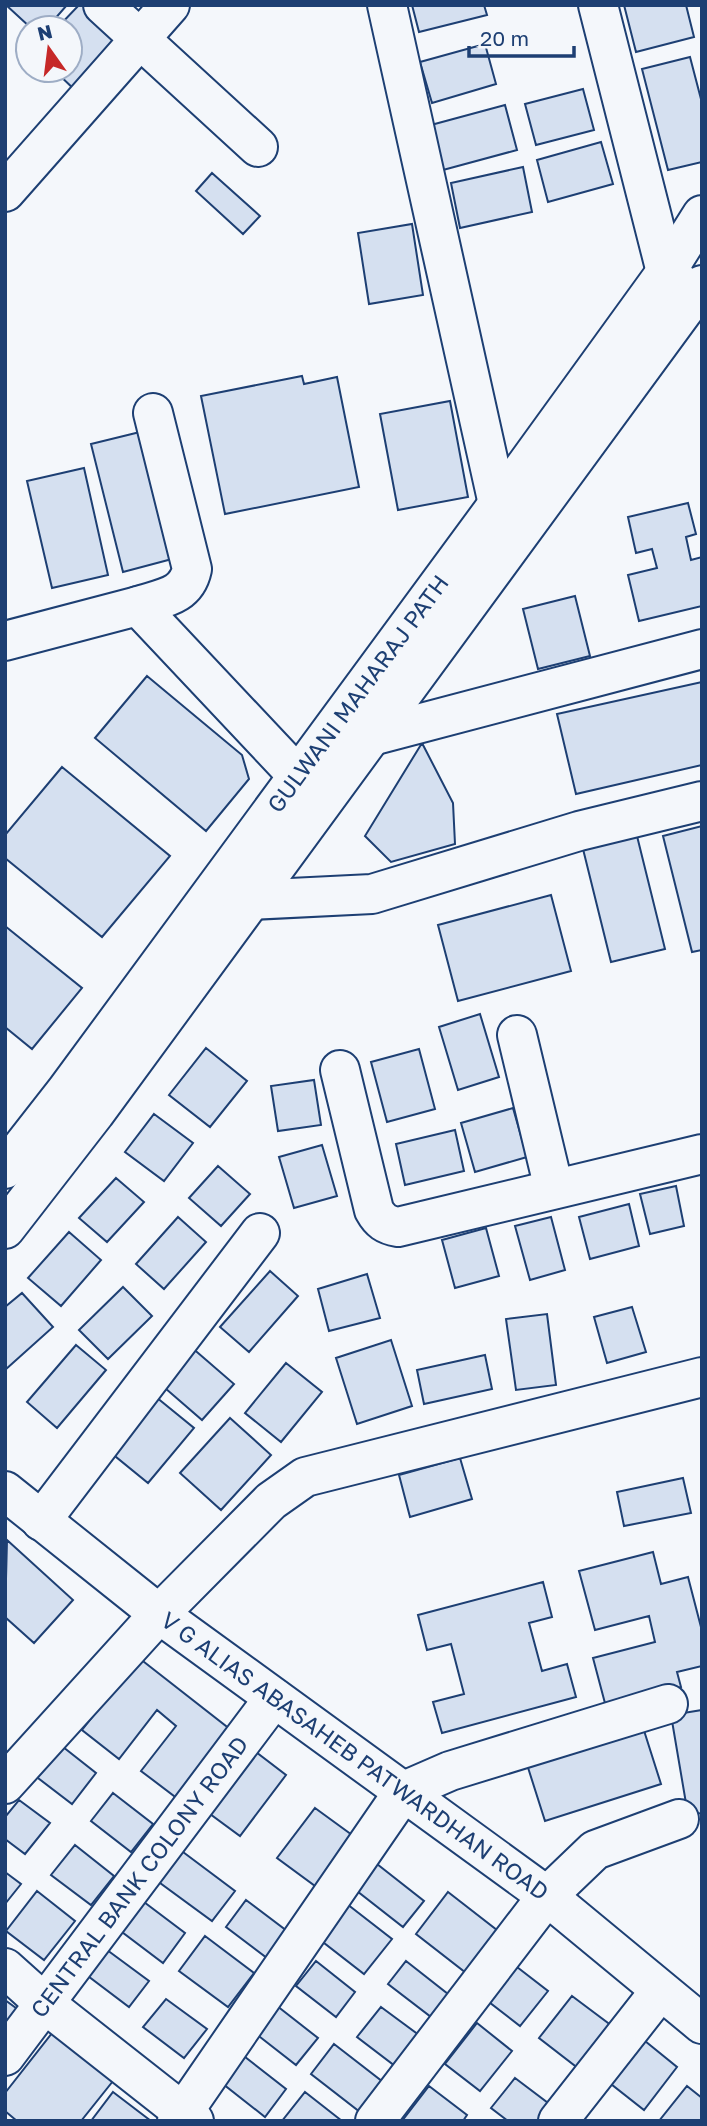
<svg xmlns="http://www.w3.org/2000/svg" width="707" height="2126" font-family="'Golos Text',sans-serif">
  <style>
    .building { fill: #d5e0f0; stroke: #1d3f73; stroke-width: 2 }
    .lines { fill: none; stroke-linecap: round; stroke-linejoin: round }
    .minor-casing { stroke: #1d3f73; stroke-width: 42 }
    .minor { stroke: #f4f7fb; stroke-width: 38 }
    .labels { text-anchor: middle; stroke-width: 5; stroke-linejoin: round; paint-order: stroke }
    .street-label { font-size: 23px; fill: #1d3f73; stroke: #f4f7fb }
  </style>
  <rect width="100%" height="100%" fill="#f4f7fb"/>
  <path class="building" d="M 6,5 L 67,5 L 47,28 L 31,28 Z
    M 79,5 L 89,5 L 128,42 L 79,94 L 54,70 L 70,70 L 70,28 L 57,28 Z
    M 412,5 L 484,5 L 487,15 L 419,32 Z
    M 624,5 L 686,5 L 694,37 L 636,52 Z
    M 485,44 L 496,84 L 432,103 L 420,62 Z
    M 690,57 L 702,103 L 702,162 L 668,170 L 642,69 Z
    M 583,89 L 594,130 L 536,145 L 525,104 Z
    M 505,105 L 517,150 L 443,170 L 431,125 Z
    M 601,142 L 613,184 L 548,202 L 537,160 Z
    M 523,167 L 532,212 L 460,228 L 451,183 Z
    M 212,173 L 260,216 L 243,234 L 196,191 Z
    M 412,224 L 423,295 L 369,304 L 358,233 Z
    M 302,376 L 304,384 L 337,377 L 359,487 L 225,514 L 201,396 Z
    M 450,401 L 468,497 L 398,510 L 380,414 Z
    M 140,432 L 172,559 L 123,572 L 91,444 Z
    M 84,468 L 108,575 L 52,588 L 27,481 Z
    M 688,503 L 696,534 L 686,537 L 691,560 L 702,557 L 702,606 L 639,621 L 628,575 L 657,568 L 652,549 L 636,553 L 628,517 Z
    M 575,596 L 590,656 L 538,669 L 523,609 Z
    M 147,676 L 242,755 L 249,779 L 206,831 L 95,738 Z
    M 702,682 L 702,765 L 576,794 L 557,714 Z
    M 422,743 L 453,803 L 455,844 L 391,862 L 365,836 Z
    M 62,767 L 170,856 L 102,937 L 5,858 L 5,835 Z
    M 702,826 L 702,950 L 692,952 L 663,836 Z
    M 637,836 L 665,949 L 611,962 L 583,849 Z
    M 551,895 L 571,971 L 458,1001 L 438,925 Z
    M 5,926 L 82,988 L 32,1049 L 5,1027 Z
    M 480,1014 L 499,1077 L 458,1090 L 439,1027 Z
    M 206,1048 L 247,1081 L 210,1127 L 169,1095 Z
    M 419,1049 L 435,1109 L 387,1122 L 371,1062 Z
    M 314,1080 L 321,1125 L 278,1131 L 271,1086 Z
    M 513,1108 L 527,1157 L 475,1172 L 461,1123 Z
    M 154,1114 L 193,1143 L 164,1181 L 125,1152 Z
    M 455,1130 L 464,1171 L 405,1185 L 396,1144 Z
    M 322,1145 L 337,1196 L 294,1208 L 279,1157 Z
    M 218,1166 L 250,1194 L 221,1226 L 189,1198 Z
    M 116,1178 L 144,1202 L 107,1242 L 79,1218 Z
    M 676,1186 L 684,1226 L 650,1234 L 640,1194 Z
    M 629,1204 L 639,1246 L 590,1259 L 579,1217 Z
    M 178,1217 L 206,1242 L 164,1289 L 136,1264 Z
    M 551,1217 L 565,1270 L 530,1280 L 515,1226 Z
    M 486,1228 L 499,1276 L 455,1288 L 442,1240 Z
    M 69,1232 L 101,1260 L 61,1306 L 28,1278 Z
    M 270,1271 L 298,1296 L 249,1352 L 220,1327 Z
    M 367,1274 L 380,1318 L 329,1331 L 318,1289 Z
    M 123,1287 L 152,1316 L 108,1359 L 79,1330 Z
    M 22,1293 L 53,1327 L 5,1370 L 5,1307 Z
    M 632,1307 L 646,1352 L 607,1363 L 594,1317 Z
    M 547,1314 L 556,1385 L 516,1390 L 506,1319 Z
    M 391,1340 L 412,1406 L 357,1424 L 336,1358 Z
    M 76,1345 L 106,1370 L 57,1428 L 27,1402 Z
    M 190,1346 L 234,1384 L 202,1420 L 158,1382 Z
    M 485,1355 L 492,1389 L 424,1404 L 417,1370 Z
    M 286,1363 L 322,1392 L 281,1442 L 245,1413 Z
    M 156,1397 L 194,1428 L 148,1483 L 110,1452 Z
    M 230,1418 L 271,1455 L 221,1510 L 180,1473 Z
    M 460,1458 L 472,1499 L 410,1517 L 399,1475 Z
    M 683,1478 L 691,1513 L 624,1526 L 617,1492 Z
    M 7,1540 L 73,1600 L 34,1643 L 5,1617 Z
    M 653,1552 L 661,1584 L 688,1577 L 702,1631 L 702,1666 L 677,1672 L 681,1687 L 606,1707 L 593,1658 L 655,1642 L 649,1616 L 595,1630 L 579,1571 Z
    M 543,1582 L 552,1617 L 529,1623 L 542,1671 L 567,1664 L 576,1697 L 442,1733 L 433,1702 L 464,1694 L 451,1644 L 427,1650 L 418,1615 Z
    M 139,1658 L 231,1730 L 178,1799 L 141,1771 L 176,1726 L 157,1710 L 119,1759 L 82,1730 Z
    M 702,1710 L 702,1813 L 688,1815 L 671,1715 Z
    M 640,1718 L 661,1784 L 545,1821 L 524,1755 Z
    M 58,1743 L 96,1773 L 72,1804 L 34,1775 Z
    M 252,1749 L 286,1775 L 240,1836 L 206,1811 Z
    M 113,1793 L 153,1824 L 131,1852 L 91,1821 Z
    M 19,1800 L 50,1823 L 25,1854 L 5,1839 L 5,1817 Z
    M 315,1808 L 363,1843 L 326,1894 L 277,1858 Z
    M 75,1845 L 114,1876 L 91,1905 L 51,1875 Z
    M 179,1849 L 235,1891 L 212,1921 L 156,1880 Z
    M 377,1864 L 424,1901 L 403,1927 L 357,1891 Z
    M 5,1872 L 21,1884 L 5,1904 Z
    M 37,1891 L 75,1921 L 44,1960 L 6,1931 Z
    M 448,1892 L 502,1934 L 470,1976 L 416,1934 Z
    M 140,1899 L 185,1933 L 163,1963 L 118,1929 Z
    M 246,1900 L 287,1931 L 267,1958 L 226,1927 Z
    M 347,1904 L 392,1939 L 364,1974 L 319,1939 Z
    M 205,1936 L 254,1973 L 228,2007 L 179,1971 Z
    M 103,1947 L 149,1981 L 129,2007 L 84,1973 Z
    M 316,1961 L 355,1992 L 336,2017 L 296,1986 Z
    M 406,1961 L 453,1998 L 435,2020 L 388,1984 Z
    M 517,1967 L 548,1991 L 520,2026 L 489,2002 Z
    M 572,1996 L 616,2029 L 583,2072 L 539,2038 Z
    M 166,1999 L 207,2029 L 184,2058 L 143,2027 Z
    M 5,2000 L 20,2011 L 5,2029 Z
    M 272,2002 L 318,2038 L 296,2065 L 251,2030 Z
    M 381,2007 L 423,2038 L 399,2069 L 357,2037 Z
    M 477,2023 L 512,2051 L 480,2091 L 445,2064 Z
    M 56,2028 L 117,2076 L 81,2121 L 17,2121 L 5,2111 L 5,2093 Z
    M 645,2041 L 677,2067 L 644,2110 L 611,2084 Z
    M 334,2044 L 383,2082 L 360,2112 L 311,2074 Z
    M 240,2053 L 286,2089 L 265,2117 L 218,2080 Z
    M 515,2078 L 552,2106 L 540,2121 L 508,2121 L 491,2108 Z
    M 429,2086 L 467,2115 L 463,2121 L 402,2121 Z
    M 687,2086 L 702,2098 L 702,2121 L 659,2121 Z
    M 113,2092 L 151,2121 L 91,2121 Z
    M 305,2092 L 342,2121 L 282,2121 Z"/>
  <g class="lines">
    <defs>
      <g id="minor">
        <path d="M 103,5 L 258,147"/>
        <path d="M 387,5 L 498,504 L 511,514"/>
        <path d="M 598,5 L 666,272 L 677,280"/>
        <path d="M 5,192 L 170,5"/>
        <path d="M 138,606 C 162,598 186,597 192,569 L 153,413"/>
        <path d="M 5,641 L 138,606 L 298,776 L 317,788"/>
        <path d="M 372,736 L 702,649"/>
        <path d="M 251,900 L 372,894 L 579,831 L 702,801"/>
        <path d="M 517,1035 L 554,1189"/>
        <path d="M 340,1070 L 374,1210 C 380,1221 386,1225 398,1227 L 702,1154"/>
        <path id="s1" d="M 5,1169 L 66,1091 L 498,504 L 666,272 L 702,215"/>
        <path d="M 5,1229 L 95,1113 L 702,285"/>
        <path id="s2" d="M 5,1491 L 159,1614 L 547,1896 L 702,2024"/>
        <path d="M 41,1521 L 260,1233"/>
        <path d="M 5,1784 L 159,1614 L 271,1501 L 305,1477 L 702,1377"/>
        <path d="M 5,1968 L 44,2003 L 194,2121"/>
        <path id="s3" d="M 5,2056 L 274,1698"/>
        <path d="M 177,2121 L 404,1791 L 450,1771 L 668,1704"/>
        <path d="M 375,2121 L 547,1896 L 595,1850 L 679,1819"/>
        <path d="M 558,2121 L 660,1991"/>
      </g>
    </defs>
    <use href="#minor" class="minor-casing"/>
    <use href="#minor" class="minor"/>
  </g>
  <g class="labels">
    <g class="street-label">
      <text dy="8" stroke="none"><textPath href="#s1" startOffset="592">GULWANI MAHARAJ PATH</textPath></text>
      <text dy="8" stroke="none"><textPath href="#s2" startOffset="439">V G ALIAS ABASAHEB PATWARDHAN ROAD</textPath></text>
      <text dy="8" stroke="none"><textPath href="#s3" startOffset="224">CENTRAL BANK COLONY ROAD</textPath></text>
    </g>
  </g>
  <rect width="707" height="2126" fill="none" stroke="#1d3f73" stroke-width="14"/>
  <g transform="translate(49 49) rotate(346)"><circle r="33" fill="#f4f7fb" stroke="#9eadc5" stroke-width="2"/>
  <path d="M0-5L12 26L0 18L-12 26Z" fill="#c62828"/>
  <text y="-10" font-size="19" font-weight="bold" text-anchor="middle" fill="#1d3f73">N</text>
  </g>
  <path d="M469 46v10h105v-10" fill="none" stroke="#1d3f73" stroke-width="3.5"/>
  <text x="480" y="46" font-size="21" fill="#1d3f73" stroke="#f4f7fb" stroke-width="5" paint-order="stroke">20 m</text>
</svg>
